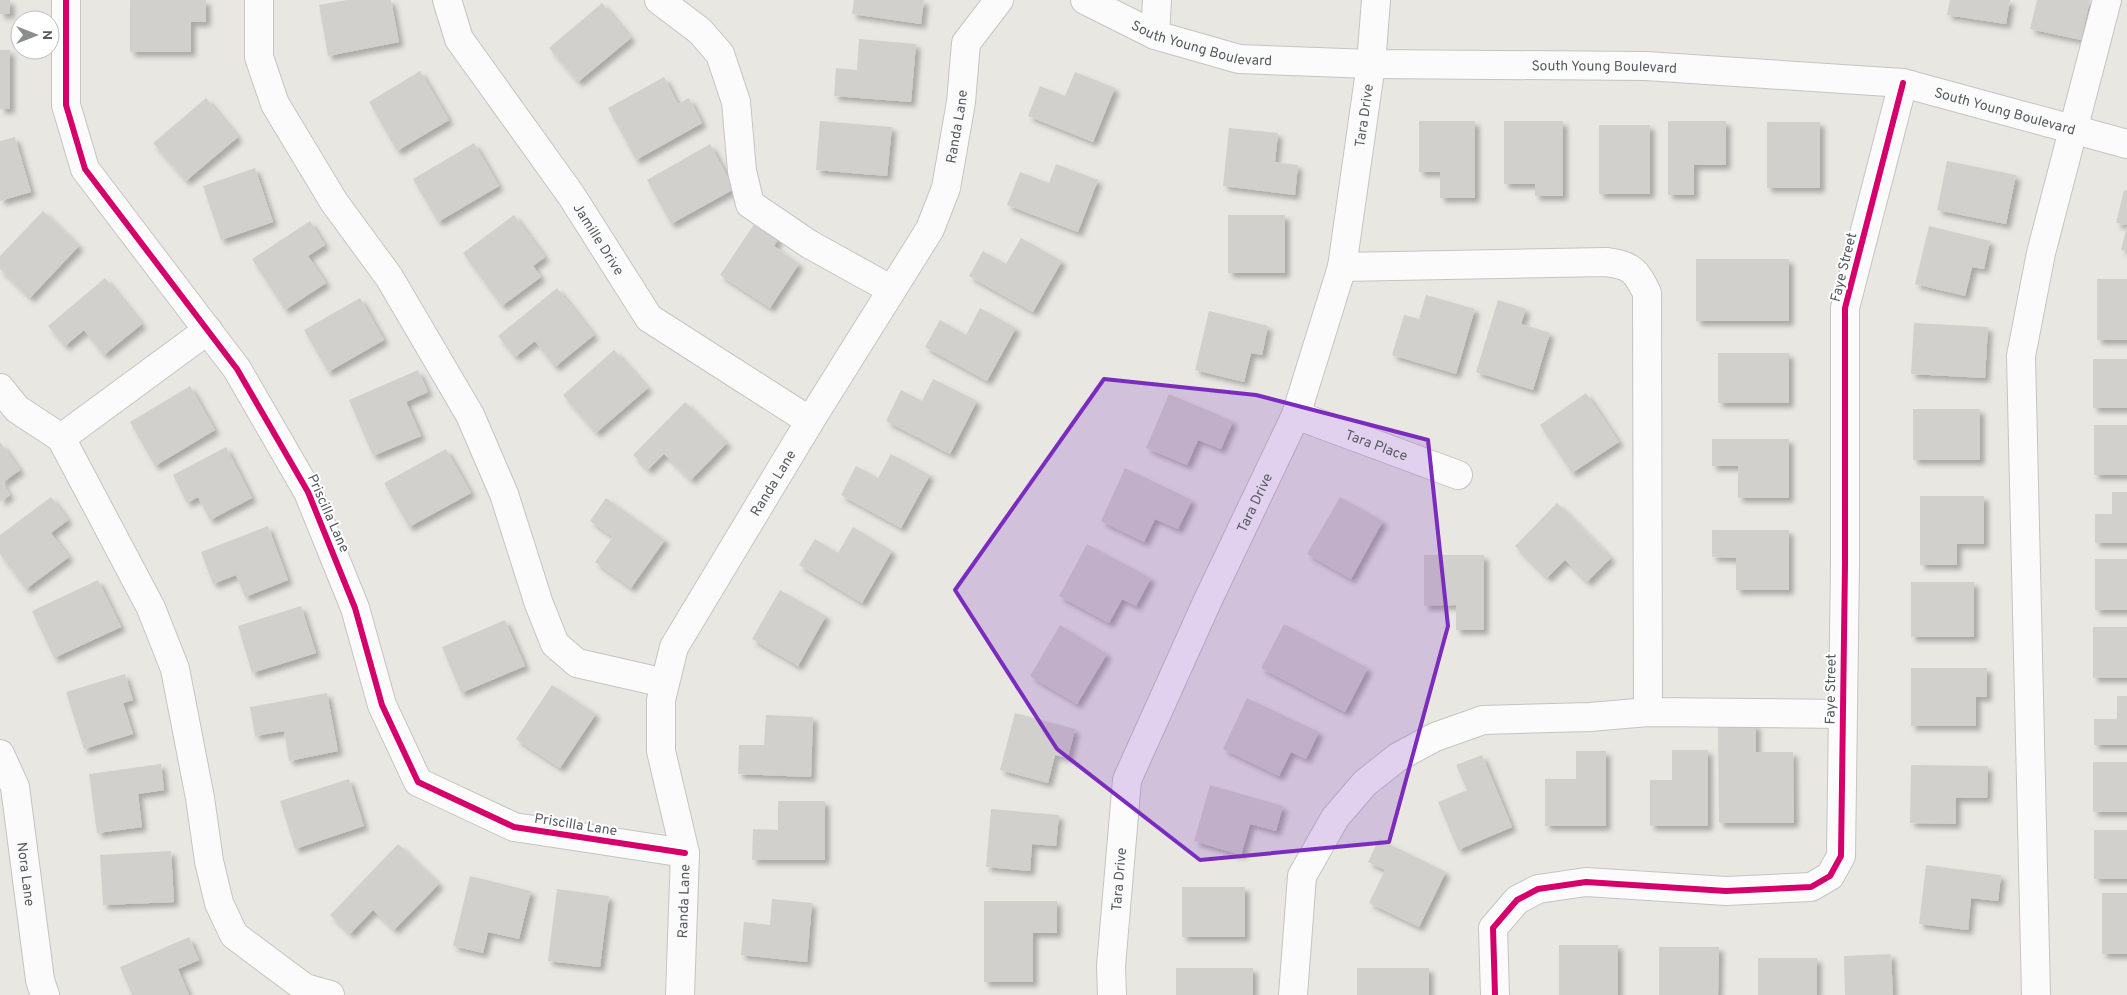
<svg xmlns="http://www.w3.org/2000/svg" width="2127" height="995" font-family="Overpass,sans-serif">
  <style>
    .building { fill: #d2d0cd; filter: url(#shadow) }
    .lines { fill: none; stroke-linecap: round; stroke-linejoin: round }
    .minor-casing { stroke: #c4c4c3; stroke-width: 30 }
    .minor { stroke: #fcfbfb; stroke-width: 28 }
    .cycleway-casing { stroke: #fff; stroke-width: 9 }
    .cycleway { stroke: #d6006c; stroke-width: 6 }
    .marked { fill: #7b2cbf; fill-opacity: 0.2; stroke: #7b2cbf; stroke-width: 4; stroke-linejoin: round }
    .labels { text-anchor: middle; stroke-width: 4; stroke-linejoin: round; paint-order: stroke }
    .street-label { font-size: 14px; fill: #575c61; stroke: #fff }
  </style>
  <defs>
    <filter id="shadow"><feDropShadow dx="4.5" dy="4.5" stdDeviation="2.5" flood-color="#0004"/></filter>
  </defs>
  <rect width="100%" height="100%" fill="#e8e7e2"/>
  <path class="building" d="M 0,0 L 10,0 L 10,14 L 0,14 Z
    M 130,0 L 206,0 L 206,22 L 191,22 L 191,52 L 130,52 Z
    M 347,0 L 391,0 L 399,42 L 328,56 L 319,5 Z
    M 854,0 L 924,0 L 921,24 L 852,14 Z
    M 1950,0 L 2010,0 L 2006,24 L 1947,15 Z
    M 2037,0 L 2090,0 L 2081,40 L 2030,29 Z
    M 602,3 L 631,38 L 578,82 L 549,48 Z
    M 859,39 L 916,44 L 911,102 L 834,96 L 836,68 L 857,70 Z
    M 0,50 L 10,50 L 10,109 L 0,109 Z
    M 420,71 L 449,120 L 397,151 L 369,102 Z
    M 1075,72 L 1115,88 L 1093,142 L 1028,116 L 1040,86 L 1065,96 Z
    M 664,77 L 678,104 L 689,98 L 702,123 L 636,160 L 608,108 Z
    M 206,98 L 238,137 L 186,181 L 153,143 Z
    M 820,121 L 892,127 L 887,176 L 816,170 Z
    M 1419,121 L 1475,121 L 1475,198 L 1440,198 L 1440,172 L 1419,172 Z
    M 1504,121 L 1563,121 L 1563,196 L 1535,196 L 1535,184 L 1504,184 Z
    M 1668,121 L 1726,121 L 1726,165 L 1694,165 L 1694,195 L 1668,195 Z
    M 1767,122 L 1820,122 L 1820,188 L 1767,188 Z
    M 1599,125 L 1650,125 L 1650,194 L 1599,194 Z
    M 1229,128 L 1278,133 L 1275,162 L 1298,165 L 1295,195 L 1223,186 Z
    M 15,137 L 31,192 L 0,201 L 0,141 Z
    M 474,143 L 499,186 L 438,222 L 413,179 Z
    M 710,144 L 734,189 L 671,224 L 647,180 Z
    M 1947,161 L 2016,175 L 2006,224 L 1937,210 Z
    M 1056,164 L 1098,180 L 1078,232 L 1007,205 L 1020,172 L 1049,183 Z
    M 255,168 L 273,222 L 221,240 L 203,186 Z
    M 2124,190 L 2127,191 L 2127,225 L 2116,223 Z
    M 43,211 L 79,246 L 30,298 L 0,269 L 0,256 Z
    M 514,215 L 545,257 L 533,266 L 541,277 L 502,306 L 463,253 Z
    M 1228,215 L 1285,215 L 1285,273 L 1228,273 Z
    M 310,221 L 325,245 L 308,256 L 326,283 L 285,310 L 252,259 Z
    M 755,223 L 779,238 L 774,246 L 799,264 L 770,308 L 720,275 Z
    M 1929,226 L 1990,241 L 1984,269 L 1972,267 L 1965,296 L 1915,284 Z
    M 2127,226 L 2127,251 L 2121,250 Z
    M 1021,238 L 1062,261 L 1033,312 L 969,276 L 983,251 L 1006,264 Z
    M 1696,259 L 1789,259 L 1789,321 L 1696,321 Z
    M 105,278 L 142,324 L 104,355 L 84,330 L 65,346 L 48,326 Z
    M 2097,279 L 2127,279 L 2127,340 L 2097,340 Z
    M 557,288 L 594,335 L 555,367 L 535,341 L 515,357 L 498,336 Z
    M 1426,295 L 1475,309 L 1456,374 L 1392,355 L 1404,315 L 1419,319 Z
    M 360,298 L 384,340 L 328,372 L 304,330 Z
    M 1498,300 L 1526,309 L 1521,324 L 1550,333 L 1533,390 L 1476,372 Z
    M 980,308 L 1016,328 L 987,381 L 925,347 L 940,320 L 966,335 Z
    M 1209,311 L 1268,326 L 1262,355 L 1251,353 L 1244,382 L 1195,370 Z
    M 1914,323 L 1988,327 L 1985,378 L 1911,374 Z
    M 614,350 L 648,388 L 596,433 L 563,395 Z
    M 1718,353 L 1789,353 L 1789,403 L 1718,403 Z
    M 2093,359 L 2127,359 L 2127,408 L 2093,408 Z
    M 418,370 L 428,392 L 406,402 L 421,436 L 373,456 L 349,400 Z
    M 933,379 L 977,401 L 950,454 L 886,421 L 901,390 L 922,401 Z
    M 190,386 L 215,430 L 155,466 L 130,422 Z
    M 1586,393 L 1619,442 L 1572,473 L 1540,425 Z
    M 1169,394 L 1233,421 L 1221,449 L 1198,440 L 1187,465 L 1146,448 Z
    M 685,402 L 727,443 L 691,480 L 664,454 L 648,470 L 633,455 Z
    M 1913,409 L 1980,409 L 1980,460 L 1913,460 Z
    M 2094,425 L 2127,425 L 2127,475 L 2094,475 Z
    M 1712,439 L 1789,439 L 1789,498 L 1738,498 L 1738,466 L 1712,466 Z
    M 0,442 L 20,470 L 2,483 L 10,495 L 0,502 Z
    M 226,447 L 252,498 L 210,520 L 198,497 L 187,503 L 173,475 Z
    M 446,449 L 471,493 L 409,527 L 384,483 Z
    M 891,454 L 930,475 L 901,528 L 841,495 L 856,466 L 878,478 Z
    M 1125,468 L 1192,500 L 1178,529 L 1155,519 L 1144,542 L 1101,521 Z
    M 2112,492 L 2127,492 L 2127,543 L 2095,543 L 2095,514 L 2112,514 Z
    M 1920,496 L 1984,496 L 1984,544 L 1957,544 L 1957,565 L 1920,565 Z
    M 51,497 L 68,520 L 51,533 L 69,557 L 26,589 L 0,554 L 0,535 Z
    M 1340,497 L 1383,521 L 1351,579 L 1307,554 Z
    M 606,498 L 665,540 L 631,588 L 595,562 L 613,537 L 590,521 Z
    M 1557,503 L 1611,558 L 1587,582 L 1565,560 L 1547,578 L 1515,546 Z
    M 268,526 L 288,580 L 245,597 L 236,575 L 213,584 L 201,552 Z
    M 853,527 L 892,551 L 862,603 L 799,565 L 815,539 L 838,553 Z
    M 1712,530 L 1789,530 L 1789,590 L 1736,590 L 1736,558 L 1712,557 Z
    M 1087,544 L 1151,578 L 1136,606 L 1122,599 L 1109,623 L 1059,596 Z
    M 1424,555 L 1484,555 L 1484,630 L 1456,630 L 1456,605 L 1424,606 Z
    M 2095,559 L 2127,559 L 2127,610 L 2095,610 Z
    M 98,580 L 121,627 L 54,658 L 32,611 Z
    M 1911,582 L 1974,582 L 1974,637 L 1911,637 Z
    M 780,590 L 826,616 L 798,666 L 752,639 Z
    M 301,606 L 316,653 L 252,673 L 238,626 Z
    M 505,620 L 525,666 L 461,693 L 442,647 Z
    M 1284,624 L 1368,668 L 1345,712 L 1261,668 Z
    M 1060,625 L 1107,654 L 1077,704 L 1030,676 Z
    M 2093,627 L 2127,627 L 2127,678 L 2093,678 Z
    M 1911,668 L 1987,668 L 1987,697 L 1976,697 L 1976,726 L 1911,726 Z
    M 125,674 L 133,700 L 123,703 L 133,734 L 84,749 L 66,692 Z
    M 552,685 L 596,714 L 560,768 L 516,739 Z
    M 327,693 L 338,751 L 289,761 L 284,731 L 255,736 L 250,707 Z
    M 2117,696 L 2127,696 L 2127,745 L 2094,745 L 2094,719 L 2117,719 Z
    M 1247,698 L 1319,732 L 1306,759 L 1291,752 L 1279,776 L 1223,749 Z
    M 1015,713 L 1075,729 L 1068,758 L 1055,755 L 1048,783 L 1000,770 Z
    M 766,715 L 813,717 L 811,777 L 738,774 L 739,745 L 764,745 Z
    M 1756,724 L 1756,752 L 1793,752 L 1794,823 L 1719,823 L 1718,725 Z
    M 1672,750 L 1708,750 L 1708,826 L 1650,826 L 1650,780 L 1672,780 Z
    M 1576,751 L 1606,751 L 1606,826 L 1545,826 L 1545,779 L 1576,779 Z
    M 1482,755 L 1512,827 L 1458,850 L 1438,802 L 1467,790 L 1456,765 Z
    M 2093,762 L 2127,762 L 2127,812 L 2093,812 Z
    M 161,764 L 164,790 L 138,794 L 142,827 L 97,833 L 89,774 Z
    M 1911,765 L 1988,766 L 1987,798 L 1956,798 L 1956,824 L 1910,823 Z
    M 349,779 L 364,826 L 295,849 L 280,801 Z
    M 1210,785 L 1283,806 L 1276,831 L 1250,824 L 1241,855 L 1194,841 Z
    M 778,801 L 825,801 L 825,860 L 752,860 L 753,829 L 778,830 Z
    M 991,809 L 1059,815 L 1056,846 L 1032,844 L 1030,871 L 986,867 Z
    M 2094,830 L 2127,830 L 2127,879 L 2094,879 Z
    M 1379,839 L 1446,872 L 1419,927 L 1369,903 L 1385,870 L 1368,862 Z
    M 398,844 L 439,884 L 394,930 L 373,910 L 350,934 L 330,915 Z
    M 171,851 L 174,902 L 103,905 L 100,855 Z
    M 1926,865 L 2001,875 L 1998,901 L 1971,898 L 1968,930 L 1919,924 Z
    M 470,876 L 531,891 L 519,939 L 488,932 L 483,953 L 453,946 Z
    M 1182,887 L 1245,887 L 1245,937 L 1182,937 Z
    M 557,889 L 609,896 L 600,967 L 548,961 Z
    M 2102,893 L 2127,893 L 2127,954 L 2102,954 Z
    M 772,899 L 812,903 L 807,962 L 741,955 L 744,922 L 770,925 Z
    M 984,901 L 1057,901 L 1057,933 L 1033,933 L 1033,982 L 984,982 Z
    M 189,937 L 199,960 L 178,969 L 189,995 L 132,995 L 120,967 Z
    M 1559,945 L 1618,945 L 1618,995 L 1559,995 Z
    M 1659,947 L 1719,947 L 1718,995 L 1659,995 Z
    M 1891,954 L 1893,995 L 1845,995 L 1844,956 Z
    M 1758,958 L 1817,958 L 1817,995 L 1758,995 Z
    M 1176,968 L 1253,968 L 1253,995 L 1176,995 Z
    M 1357,968 L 1429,968 L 1429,995 L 1357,995 Z"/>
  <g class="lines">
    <defs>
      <g id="minor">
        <path d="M 66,0 L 66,105 L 85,169 L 237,369 L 308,492 L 355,608 L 382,705 L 418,782 L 514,827 L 685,853"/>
        <path d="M 259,0 L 259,57 L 275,104 L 334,202 L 389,277 L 470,415 L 504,494 L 539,604 L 555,644 L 577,663 L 665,683"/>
        <path id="s1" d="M 447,0 L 459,39 L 571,195 L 649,318 L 810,421"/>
        <path d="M 659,0 L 700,31 L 720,54 L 736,102 L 742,171 L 750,204 L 809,244 L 892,290"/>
        <path id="s2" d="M 1085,0 L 1155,35 L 1239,59 L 1371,64 L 1646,66 L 1903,83 L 2127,144"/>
        <path d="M 1155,35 L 1157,0"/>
        <path d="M 1342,267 L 1606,262 C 1632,265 1636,271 1647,293 L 1648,712"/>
        <path d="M 0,388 L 17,409 L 61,438 L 151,608 L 175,669 L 200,798 L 209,861 L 219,903 L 234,935 L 305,988 L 330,995"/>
        <path id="s3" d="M 1296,415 L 1458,475"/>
        <path d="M 61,438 L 208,330"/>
        <path id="s4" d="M 0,754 L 15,787 L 40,980 L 45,995"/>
        <path id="s5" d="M 680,995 L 685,853 L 661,751 L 661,700 L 674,647 L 810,421 L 930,229 L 946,188 L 961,102 L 966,43 L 999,0"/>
        <path id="s6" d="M 1112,995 L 1111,966 L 1127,780 L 1207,602 L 1296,415 L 1342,267 L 1371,64 L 1376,0"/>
        <path d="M 1293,995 L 1302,876 L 1335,818 L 1365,783 L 1398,757 L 1435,737 L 1483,720 L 1590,717 L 1648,712 L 1842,714"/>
        <path d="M 1495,995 L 1493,928 L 1517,900 L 1538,889 L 1586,882 L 1726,891 L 1811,887 L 1830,876 L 1841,856 L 1845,564 L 1845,308 L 1903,83"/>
        <path d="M 2036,995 L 2021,356 L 2041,253 L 2107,0"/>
      </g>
    </defs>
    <use href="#minor" class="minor-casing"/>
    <use href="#minor" class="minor"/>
    <defs>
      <path id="cycleway" d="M 66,0 L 66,105 L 85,169 L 237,369 L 308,492 L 355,608 L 382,705 L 418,782 L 514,827 L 685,853
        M 1495,995 L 1493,928 L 1517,900 L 1538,889 L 1586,882 L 1726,891 L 1811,887 L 1830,876 L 1841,856 L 1845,564 L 1845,308 L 1903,83"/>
    </defs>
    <use href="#cycleway" class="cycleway-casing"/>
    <use href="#cycleway" class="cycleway"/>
  </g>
  <path class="marked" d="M 1104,379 L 1256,395 L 1428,440 L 1448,626 L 1389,842 L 1200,860 L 1057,749 L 955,590 Z"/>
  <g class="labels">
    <g class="street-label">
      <text dy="5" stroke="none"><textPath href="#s2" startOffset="126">South Young Boulevard</textPath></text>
      <text dy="5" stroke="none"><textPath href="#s2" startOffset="531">South Young Boulevard</textPath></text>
      <text dy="5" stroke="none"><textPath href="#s2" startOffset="936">South Young Boulevard</textPath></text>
      <text dy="5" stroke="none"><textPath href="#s6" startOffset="926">Tara Drive</textPath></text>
      <text dy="5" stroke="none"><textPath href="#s5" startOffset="949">Randa Lane</textPath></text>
      <text dy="5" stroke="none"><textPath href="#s1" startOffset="285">Jamille Drive</textPath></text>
      <text transform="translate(1843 267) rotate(-76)" y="5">Faye Street</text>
      <text dy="5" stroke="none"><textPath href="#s3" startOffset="86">Tara Place</textPath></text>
      <text dy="5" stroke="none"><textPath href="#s5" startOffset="544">Randa Lane</textPath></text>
      <text dy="5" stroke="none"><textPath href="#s6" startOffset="521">Tara Drive</textPath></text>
      <text transform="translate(329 513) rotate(66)" y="5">Priscilla Lane</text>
      <text transform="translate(1830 689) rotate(-89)" y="5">Faye Street</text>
      <text transform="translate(576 824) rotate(9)" y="5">Priscilla Lane</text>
      <text dy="5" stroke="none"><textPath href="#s4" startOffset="124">Nora Lane</textPath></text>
      <text dy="5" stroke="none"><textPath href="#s6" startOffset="116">Tara Drive</textPath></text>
      <text dy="5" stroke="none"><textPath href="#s5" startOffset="94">Randa Lane</textPath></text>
    </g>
  </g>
  <g transform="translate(35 35) rotate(90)"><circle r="24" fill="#ffffff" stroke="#bcbec0"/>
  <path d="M0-4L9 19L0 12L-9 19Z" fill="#8a8d8e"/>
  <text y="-8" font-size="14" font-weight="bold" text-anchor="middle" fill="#575c61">N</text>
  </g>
</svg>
